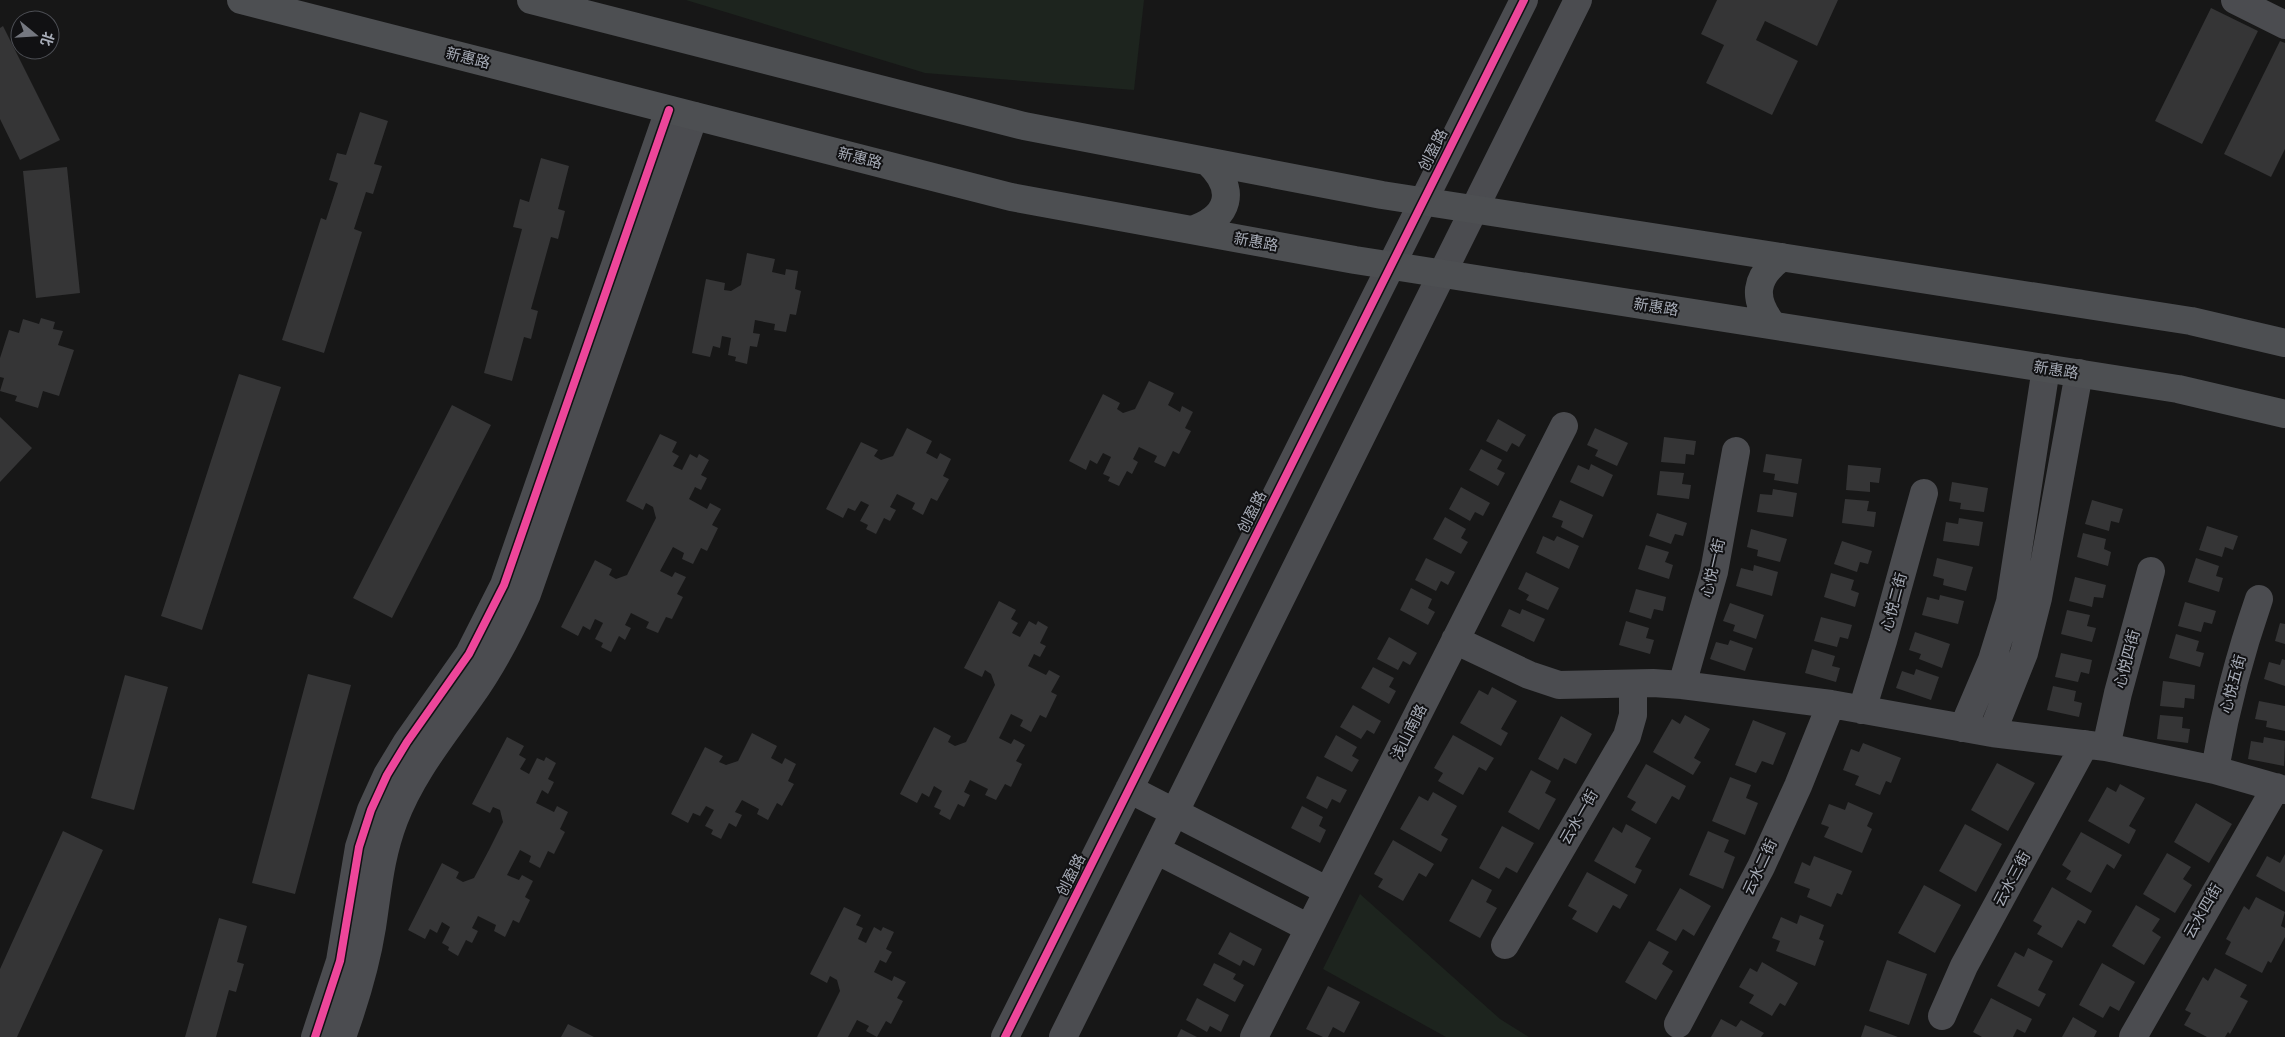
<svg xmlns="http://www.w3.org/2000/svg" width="2285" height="1037" font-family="Barlow,'Noto Sans SC',sans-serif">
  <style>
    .green { fill: #1d241e }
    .building { fill: #353536 }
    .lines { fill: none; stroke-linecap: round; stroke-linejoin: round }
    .minor { stroke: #4b4c50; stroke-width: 28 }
    .major { stroke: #4d4f52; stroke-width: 28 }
    .cycleway-casing { stroke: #111113; stroke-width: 11 }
    .cycleway { stroke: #ed469a; stroke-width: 8 }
    .labels { text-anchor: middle; stroke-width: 4; stroke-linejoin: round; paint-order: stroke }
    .street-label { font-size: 15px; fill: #a8adb8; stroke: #111113 }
  </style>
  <rect width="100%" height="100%" fill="#171717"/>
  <path class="green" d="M 686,0 L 1144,0 L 1134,90 L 925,73 Z
    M 1360,894 L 1500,1019 L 1529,1037 L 1446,1037 L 1323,969 Z"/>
  <path class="building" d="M 1717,0 L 1838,0 L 1817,46 L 1765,21 L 1756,40 L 1798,61 L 1772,115 L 1706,83 L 1724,45 L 1701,34 Z
    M 2211,8 L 2258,31 L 2202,144 L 2155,121 Z
    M 3,26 L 60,140 L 20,160 L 0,119 L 0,28 Z
    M 2280,41 L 2285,43 L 2285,149 L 2271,177 L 2224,154 Z
    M 360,112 L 388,121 L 374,164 L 382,166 L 373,194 L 366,192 L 354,229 L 362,232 L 324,353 L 282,340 L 321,218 L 326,220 L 338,183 L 329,180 L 337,153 L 346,155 Z
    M 541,158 L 569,166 L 558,209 L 565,211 L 558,239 L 551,237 L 531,309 L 538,311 L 531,339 L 524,337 L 512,381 L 484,373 L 522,229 L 513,227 L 520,199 L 529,202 Z
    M 67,167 L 80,293 L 36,298 L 23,171 Z
    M 747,253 L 775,259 L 772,272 L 785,275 L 786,269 L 798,271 L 795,289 L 801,291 L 796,315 L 790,314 L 786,332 L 774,330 L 775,324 L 755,320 L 753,333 L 760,334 L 757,347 L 750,346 L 747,364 L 735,361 L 736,357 L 728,355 L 731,338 L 722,336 L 720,348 L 713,346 L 710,357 L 692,353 L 706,279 L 725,283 L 724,290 L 731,291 L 741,285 Z
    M 41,318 L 55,322 L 53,329 L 63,331 L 58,345 L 74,350 L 59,396 L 43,391 L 38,408 L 15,401 L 17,396 L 0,391 L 4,378 L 0,377 L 0,358 L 9,330 L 19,333 L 23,319 L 39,324 Z
    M 239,374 L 281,387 L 202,630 L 161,616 Z
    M 1149,381 L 1174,393 L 1168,405 L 1180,412 L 1182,406 L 1193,412 L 1185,428 L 1191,431 L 1179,454 L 1173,451 L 1165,467 L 1154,462 L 1157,456 L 1139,447 L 1133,459 L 1138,462 L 1132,474 L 1127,471 L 1119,486 L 1108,481 L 1110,477 L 1103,474 L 1111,457 L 1103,453 L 1097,464 L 1090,460 L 1086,470 L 1069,461 L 1103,394 L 1120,403 L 1117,409 L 1123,413 L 1135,409 Z
    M 452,405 L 491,425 L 392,618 L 353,598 Z
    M 0,417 L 32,448 L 0,482 Z
    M 1498,419 L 1526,435 L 1519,447 L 1512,443 L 1507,452 L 1486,441 Z
    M 907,428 L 932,441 L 926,453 L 937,459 L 940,453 L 951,459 L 943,476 L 949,479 L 937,501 L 931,498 L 923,515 L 912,509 L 915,503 L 897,494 L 890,507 L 896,510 L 890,521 L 884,518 L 876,534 L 866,529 L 868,525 L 860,521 L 869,505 L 861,501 L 855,511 L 848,508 L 843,518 L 826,509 L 861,442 L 878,450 L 874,456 L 881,460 L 893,456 Z
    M 1595,428 L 1628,443 L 1617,466 L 1595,456 L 1598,450 L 1587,445 Z
    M 660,434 L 677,442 L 672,452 L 679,456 L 673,466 L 682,470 L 690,454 L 697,458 L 699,454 L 709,460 L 701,475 L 707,478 L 701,490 L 695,487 L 689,499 L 707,509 L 710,503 L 721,509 L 712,525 L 718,528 L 707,551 L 701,548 L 693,564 L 682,559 L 684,553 L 673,547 L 660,571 L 672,577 L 675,572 L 686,577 L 677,594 L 683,597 L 672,619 L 666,617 L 658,633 L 646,628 L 649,622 L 631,613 L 625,625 L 631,628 L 625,640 L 619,636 L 611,652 L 601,647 L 603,643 L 595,639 L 603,623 L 595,619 L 590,630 L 583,626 L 578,636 L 561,627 L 595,560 L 612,569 L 609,575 L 616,579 L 627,575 L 656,518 L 653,507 L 646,503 L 643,510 L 626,501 Z
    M 1664,437 L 1696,441 L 1694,455 L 1686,454 L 1685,464 L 1661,462 Z
    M 1481,449 L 1502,460 L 1497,469 L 1505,473 L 1498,486 L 1469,470 Z
    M 1766,454 L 1802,459 L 1798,484 L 1774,480 L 1775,474 L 1763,472 Z
    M 1591,464 L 1613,475 L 1603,497 L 1570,482 L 1578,465 L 1589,470 Z
    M 1848,465 L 1881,468 L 1879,483 L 1870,482 L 1870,492 L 1846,490 Z
    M 1660,471 L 1684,473 L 1682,484 L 1691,485 L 1689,499 L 1657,495 Z
    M 1952,482 L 1988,488 L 1984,512 L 1960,509 L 1961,503 L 1949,501 Z
    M 1461,487 L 1490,503 L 1483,516 L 1475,512 L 1470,521 L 1449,509 Z
    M 1773,489 L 1797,493 L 1793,517 L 1757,512 L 1760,494 L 1772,495 Z
    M 1845,499 L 1869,501 L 1867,511 L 1876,512 L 1874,527 L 1842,523 Z
    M 1560,500 L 1593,515 L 1583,538 L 1561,527 L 1563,521 L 1552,517 Z
    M 2092,500 L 2123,509 L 2119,523 L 2111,521 L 2109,531 L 2085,524 Z
    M 1657,513 L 1687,523 L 1683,536 L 1675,534 L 1671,544 L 1649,536 Z
    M 1445,517 L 1466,529 L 1461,538 L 1468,542 L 1461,554 L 1433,539 Z
    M 1959,518 L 1983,522 L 1979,546 L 1943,541 L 1946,522 L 1958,524 Z
    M 2207,526 L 2238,536 L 2233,550 L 2225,547 L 2222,557 L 2199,550 Z
    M 1751,529 L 1787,539 L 1780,562 L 1757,556 L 1758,550 L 1747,547 Z
    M 2083,533 L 2106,539 L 2104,549 L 2111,552 L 2108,566 L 2077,557 Z
    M 1543,536 L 1554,541 L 1557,536 L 1579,546 L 1569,569 L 1536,553 Z
    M 1842,541 L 1872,551 L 1868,564 L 1860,562 L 1857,572 L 1834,564 Z
    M 1646,545 L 1669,552 L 1665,562 L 1673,565 L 1669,579 L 1638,569 Z
    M 1426,558 L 1455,572 L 1448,585 L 1441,581 L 1436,591 L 1415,580 Z
    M 1937,558 L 1973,567 L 1966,591 L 1943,585 L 1944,579 L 1933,576 Z
    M 2196,558 L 2219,566 L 2216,576 L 2223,578 L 2219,592 L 2188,582 Z
    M 1754,565 L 1778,572 L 1772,596 L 1736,586 L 1741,568 L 1753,571 Z
    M 1526,572 L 1559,588 L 1548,610 L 1526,600 L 1529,595 L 1518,589 Z
    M 1831,573 L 1854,580 L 1851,590 L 1859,593 L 1855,607 L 1824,597 Z
    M 2075,577 L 2106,585 L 2103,598 L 2094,597 L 2092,607 L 2069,601 Z
    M 1411,588 L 1432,599 L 1428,608 L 1435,612 L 1428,625 L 1400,610 Z
    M 1636,589 L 1666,597 L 1663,611 L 1654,609 L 1651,619 L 1629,612 Z
    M 1940,595 L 1964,601 L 1958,624 L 1922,615 L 1927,597 L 1939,600 Z
    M 999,601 L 1016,610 L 1011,619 L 1018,623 L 1012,633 L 1020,637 L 1029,621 L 1036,625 L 1038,621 L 1048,627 L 1040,643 L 1046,646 L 1040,657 L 1034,654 L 1028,666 L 1046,675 L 1049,670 L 1060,676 L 1051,692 L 1057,695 L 1046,718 L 1040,715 L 1031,732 L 1020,726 L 1023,720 L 1011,714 L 999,738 L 1011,744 L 1014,739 L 1025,745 L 1016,761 L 1022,764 L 1011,787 L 1005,784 L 996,800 L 985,795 L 988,789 L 970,780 L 964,792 L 970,795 L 964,807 L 958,804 L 950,820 L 939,814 L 941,810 L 934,807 L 942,791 L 934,786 L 929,797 L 922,793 L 917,803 L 900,794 L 934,727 L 951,736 L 948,742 L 955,746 L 966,742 L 995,685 L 991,674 L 985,670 L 982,677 L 964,668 Z
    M 2185,602 L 2216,611 L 2212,624 L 2204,622 L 2201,632 L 2178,626 Z
    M 1730,603 L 1764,615 L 1756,639 L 1733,631 L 1735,625 L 1723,621 Z
    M 1509,609 L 1520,614 L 1522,609 L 1545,619 L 1534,642 L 1501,626 Z
    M 2067,610 L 2090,615 L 2087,626 L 2096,628 L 2092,642 L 2061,634 Z
    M 1821,617 L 1852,625 L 1848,639 L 1840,637 L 1837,647 L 1814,641 Z
    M 1626,621 L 1649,628 L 1646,638 L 1654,640 L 1650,654 L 1619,645 Z
    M 2280,623 L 2285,624 L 2285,644 L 2275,641 Z
    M 1915,632 L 1950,644 L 1942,668 L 1919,659 L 1921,654 L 1909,650 Z
    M 2176,634 L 2199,641 L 2196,651 L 2204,653 L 2200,667 L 2169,658 Z
    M 1389,637 L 1417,653 L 1410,665 L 1403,661 L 1398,670 L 1377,659 Z
    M 1730,640 L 1753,648 L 1745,671 L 1710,659 L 1716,642 L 1728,645 Z
    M 1812,649 L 1835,656 L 1832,666 L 1840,668 L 1836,682 L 1805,673 Z
    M 2061,653 L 2092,660 L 2089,674 L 2081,672 L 2078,682 L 2055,677 Z
    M 2282,659 L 2285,660 L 2285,686 L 2264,679 L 2269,662 L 2280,665 Z
    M 1373,667 L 1394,678 L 1389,687 L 1396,691 L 1389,704 L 1361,688 Z
    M 1916,669 L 1939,677 L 1931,700 L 1896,688 L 1902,671 L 1914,675 Z
    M 308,674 L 351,685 L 295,894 L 252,883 Z
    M 125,675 L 168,687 L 134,810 L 91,798 Z
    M 2163,681 L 2195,685 L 2194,699 L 2185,698 L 2184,708 L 2160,706 Z
    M 2053,686 L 2076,691 L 2074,701 L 2082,703 L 2079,717 L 2047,710 Z
    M 1492,687 L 1517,701 L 1501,729 L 1508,733 L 1501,746 L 1460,723 L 1479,690 L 1488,695 Z
    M 2259,701 L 2285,706 L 2285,731 L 2266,727 L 2267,721 L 2255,719 Z
    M 1353,705 L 1381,721 L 1374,734 L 1367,730 L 1361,739 L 1340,727 Z
    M 1685,715 L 1710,729 L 1694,758 L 1701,762 L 1693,775 L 1653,752 L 1672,719 L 1680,724 Z
    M 2160,715 L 2183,717 L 2182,728 L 2190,729 L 2188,743 L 2157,739 Z
    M 1561,716 L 1592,734 L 1576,764 L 1564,758 L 1558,770 L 1538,759 Z
    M 1753,720 L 1786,733 L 1773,765 L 1762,761 L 1756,773 L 1735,765 Z
    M 752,733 L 777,746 L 771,758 L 782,764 L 785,758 L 796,764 L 788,781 L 794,784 L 782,806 L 777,803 L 768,820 L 757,814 L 759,809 L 742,800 L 735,812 L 742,815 L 736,827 L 729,823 L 721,839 L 711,834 L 713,830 L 705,826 L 714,810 L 706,806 L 700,816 L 693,813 L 688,823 L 671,814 L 705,747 L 723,756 L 719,762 L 726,765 L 738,761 Z
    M 1336,735 L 1357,747 L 1352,756 L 1359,760 L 1352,772 L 1324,757 Z
    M 1453,735 L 1494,758 L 1486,771 L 1479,767 L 1463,795 L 1438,781 L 1443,773 L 1434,768 Z
    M 507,737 L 524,746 L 519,755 L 526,759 L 520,769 L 529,774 L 537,758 L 544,761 L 546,757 L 556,763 L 548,779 L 554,782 L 548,794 L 542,790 L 536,803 L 554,812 L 557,806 L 568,812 L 560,829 L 565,832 L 554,854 L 548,851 L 540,868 L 529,862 L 531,856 L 520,850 L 507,875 L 519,880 L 522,875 L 533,881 L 525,897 L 530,900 L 519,923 L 513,920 L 505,937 L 494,931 L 496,925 L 478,916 L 472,928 L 478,931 L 472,943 L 466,940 L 458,956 L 448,950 L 449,947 L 442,943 L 450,927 L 442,922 L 437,933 L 430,929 L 425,939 L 408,930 L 442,863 L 459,872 L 456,878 L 463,882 L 474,878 L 489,850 L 503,822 L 500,810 L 493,807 L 490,813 L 472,804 Z
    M 2264,737 L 2285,741 L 2284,766 L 2248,759 L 2251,741 L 2263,743 Z
    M 1863,743 L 1901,758 L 1891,783 L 1886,781 L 1880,795 L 1855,785 L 1859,776 L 1843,770 L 1851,749 L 1859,752 Z
    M 1997,763 L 2035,783 L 2008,831 L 1971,810 Z
    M 1646,764 L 1686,786 L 1679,800 L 1672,796 L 1656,824 L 1631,810 L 1636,802 L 1627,797 Z
    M 1531,770 L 1551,781 L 1545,793 L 1556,799 L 1539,830 L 1508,812 Z
    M 1317,776 L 1347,790 L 1340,803 L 1332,799 L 1327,809 L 1306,798 Z
    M 1730,777 L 1751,785 L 1746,798 L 1758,803 L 1745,835 L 1712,821 Z
    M 2120,784 L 2145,798 L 2129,826 L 2136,830 L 2129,844 L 2088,821 L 2107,787 L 2116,792 Z
    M 1433,792 L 1457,806 L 1441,835 L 1448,839 L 1441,852 L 1400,829 L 1419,796 L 1428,801 Z
    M 1848,802 L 1873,813 L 1867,826 L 1872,829 L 1862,853 L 1824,837 L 1829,827 L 1821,824 L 1829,804 L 1845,810 Z
    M 2196,803 L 2232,824 L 2209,863 L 2174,842 Z
    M 1302,806 L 1323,817 L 1319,826 L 1326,830 L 1320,843 L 1291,828 Z
    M 1626,824 L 1651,838 L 1635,867 L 1642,870 L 1635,884 L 1594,861 L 1613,827 L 1622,833 Z
    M 1965,824 L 2002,844 L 1976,892 L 1939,871 Z
    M 1502,826 L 1534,843 L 1517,873 L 1506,867 L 1499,879 L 1479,868 Z
    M 63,831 L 103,850 L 17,1037 L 0,1037 L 0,969 Z
    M 1708,831 L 1729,840 L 1724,852 L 1735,857 L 1723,889 L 1689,875 Z
    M 2081,832 L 2122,855 L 2114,869 L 2107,864 L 2091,893 L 2066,879 L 2071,871 L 2062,865 Z
    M 1393,840 L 1434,864 L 1426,877 L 1419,873 L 1403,901 L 1378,887 L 1383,879 L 1374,874 Z
    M 2167,853 L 2191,867 L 2183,879 L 2192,885 L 2175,913 L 2143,894 Z
    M 2285,854 L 2285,892 L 2256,876 L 2267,856 L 2280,863 Z
    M 1814,856 L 1852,871 L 1842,895 L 1837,893 L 1831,907 L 1807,897 L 1810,889 L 1794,883 L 1802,862 L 1810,866 Z
    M 1587,872 L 1628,895 L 1620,909 L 1613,905 L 1597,933 L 1572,919 L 1577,911 L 1568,906 Z
    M 1472,879 L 1492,890 L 1486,902 L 1497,908 L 1480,938 L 1449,921 Z
    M 1924,885 L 1961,905 L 1935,953 L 1898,933 Z
    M 2052,887 L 2092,911 L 2085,924 L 2078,920 L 2062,948 L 2037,934 L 2042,926 L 2033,921 Z
    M 1680,888 L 1711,906 L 1694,936 L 1683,929 L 1676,941 L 1656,930 Z
    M 2256,897 L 2285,912 L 2281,926 L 2285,928 L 2285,937 L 2271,963 L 2268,961 L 2262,973 L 2225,954 L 2231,942 L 2226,939 L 2244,906 L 2249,910 Z
    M 2136,905 L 2160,919 L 2152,931 L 2161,937 L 2144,965 L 2112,946 Z
    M 844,907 L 861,915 L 856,925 L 863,928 L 858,939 L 866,943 L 874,927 L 881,931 L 883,927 L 894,932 L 886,949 L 892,952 L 886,963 L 880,960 L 874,972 L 892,981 L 894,976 L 906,982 L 897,998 L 903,1001 L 891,1024 L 886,1021 L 877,1037 L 866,1031 L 869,1026 L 857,1020 L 848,1037 L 817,1037 L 840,991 L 837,980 L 830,976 L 827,983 L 810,974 Z
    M 1800,915 L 1824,925 L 1819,939 L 1824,941 L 1815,966 L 1776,951 L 1780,941 L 1772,938 L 1781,917 L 1797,924 Z
    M 219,918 L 247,926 L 237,962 L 244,964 L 236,992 L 229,990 L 216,1037 L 185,1037 Z
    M 1230,932 L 1262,949 L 1254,966 L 1243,960 L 1240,966 L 1218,954 Z
    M 1649,941 L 1669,952 L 1662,964 L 1673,971 L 1656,1000 L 1625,982 Z
    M 2028,948 L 2053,961 L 2038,990 L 2046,994 L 2039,1007 L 1997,986 L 2015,952 L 2024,957 Z
    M 1887,960 L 1927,974 L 1909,1025 L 1869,1011 Z
    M 1762,962 L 1798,983 L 1785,1006 L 1780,1003 L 1772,1016 L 1749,1003 L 1754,995 L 1739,987 L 1750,968 L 1757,972 Z
    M 1214,963 L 1236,974 L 1233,979 L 1244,985 L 1235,1002 L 1203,985 Z
    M 2102,963 L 2135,982 L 2119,1011 L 2110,1006 L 2103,1018 L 2079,1005 Z
    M 2215,968 L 2247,985 L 2240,997 L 2248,1001 L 2230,1034 L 2228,1032 L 2225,1037 L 2207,1037 L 2184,1025 L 2191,1013 L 2185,1010 L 2203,977 L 2208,981 Z
    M 1328,986 L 1360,1002 L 1344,1033 L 1333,1027 L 1328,1037 L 1323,1037 L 1306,1029 Z
    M 1197,998 L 1229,1015 L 1221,1032 L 1210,1026 L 1207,1032 L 1186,1020 Z
    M 1991,998 L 2032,1019 L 2025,1033 L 2017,1029 L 2013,1037 L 1982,1037 L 1973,1032 Z
    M 2073,1017 L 2097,1031 L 2094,1037 L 2062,1037 Z
    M 1721,1019 L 1736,1027 L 1741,1020 L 1764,1033 L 1761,1037 L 1711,1037 Z
    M 568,1024 L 594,1037 L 561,1037 Z
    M 1865,1025 L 1898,1037 L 1861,1037 Z
    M 1181,1029 L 1197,1037 L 1177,1037 Z"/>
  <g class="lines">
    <path class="minor" d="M 2235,0 L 2285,25
      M 1455,640 L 1529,675 L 1559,685 L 1653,683 L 1682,685 L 1831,704 L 1992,733 L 2106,747 L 2215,770 L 2285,790
      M 1682,685 L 1714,572 L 1736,451
      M 1862,710 L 1883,641 L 1924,493
      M 1963,728 L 1992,660 L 2010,602 L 2046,368
      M 1992,733 L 2024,653 L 2038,598 L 2079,373
      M 2106,747 L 2118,693 L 2151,571
      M 2215,770 C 2225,710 2239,657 2259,599
      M 1129,789 L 1328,891
      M 1156,850 L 1309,928
      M 1505,945 L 1627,736 L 1633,715 L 1633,684
      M 1942,1016 L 1964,966 L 2085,744
      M 1678,1024 L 1761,867 L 1798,786 L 1831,704
      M 315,1037 L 340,961 L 359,847 L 371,810 L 387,775 L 407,742 L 469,654 L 504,585 L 669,110
      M 342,1037 C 355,1001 366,965 372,927 C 378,888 380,857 394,820 C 412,773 442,737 470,697 C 493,665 511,630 527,594 L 694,116
      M 1005,1037 L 1524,0
      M 1063,1037 L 1578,0
      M 1254,1037 L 1564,426
      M 2133,1037 L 2276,787"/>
    <path class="major" d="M 241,0 L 1011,197 L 1355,260 L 2178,389 L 2285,414
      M 531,0 L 1024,126 L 1382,195 L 2191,321 L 2285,343
      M 1192,230 C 1230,217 1237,190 1208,162
      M 1773,325 C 1752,299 1754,277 1782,257"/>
    <defs>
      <path id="cycleway" d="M 315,1037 L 340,961 L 359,847 L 371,810 L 387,775 L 407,742 L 469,654 L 504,585 L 669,110
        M 1005,1037 L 1524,0"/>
    </defs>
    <use href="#cycleway" class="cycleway-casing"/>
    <use href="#cycleway" class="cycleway"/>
  </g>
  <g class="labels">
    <g class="street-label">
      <text transform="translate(468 58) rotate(14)" y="5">新惠路</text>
      <text transform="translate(1433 150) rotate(-63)" y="5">创盈路</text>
      <text transform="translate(860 158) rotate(14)" y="5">新惠路</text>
      <text transform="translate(1256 242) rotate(10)" y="5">新惠路</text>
      <text transform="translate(1656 307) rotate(9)" y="5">新惠路</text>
      <text transform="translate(2056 370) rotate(9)" y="5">新惠路</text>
      <text transform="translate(1252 512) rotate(-63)" y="5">创盈路</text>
      <text transform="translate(1713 568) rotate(-77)" y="5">心悦一街</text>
      <text transform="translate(1894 602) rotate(-75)" y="5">心悦二街</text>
      <text transform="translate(2127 659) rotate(-75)" y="5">心悦四街</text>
      <text transform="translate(2233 684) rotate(-75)" y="5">心悦五街</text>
      <text transform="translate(1409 732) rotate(-63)" y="5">浅山南路</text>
      <text transform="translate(1579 817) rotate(-60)" y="5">云水一街</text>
      <text transform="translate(1760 867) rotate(-65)" y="5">云水二街</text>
      <text transform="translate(1071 875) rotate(-63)" y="5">创盈路</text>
      <text transform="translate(2012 879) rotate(-62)" y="5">云水三街</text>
      <text transform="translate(2203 911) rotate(-60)" y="5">云水四街</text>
    </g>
  </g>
  <g transform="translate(35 35) rotate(108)"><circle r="24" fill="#111113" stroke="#4d4f55"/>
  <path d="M0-4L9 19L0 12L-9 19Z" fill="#757880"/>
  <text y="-8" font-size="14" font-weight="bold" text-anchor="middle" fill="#a8adb8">北</text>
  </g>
</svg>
